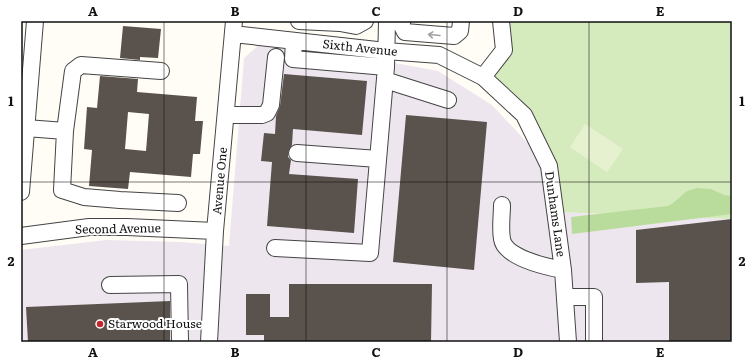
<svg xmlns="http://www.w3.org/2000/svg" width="753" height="363" font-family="Literata,serif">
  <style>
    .industrial { fill: #eee6ef }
    .green { fill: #d5ebbd }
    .forest { fill: #b9dc9c }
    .pitch { fill: #e6f2cf }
    .building { fill: #5a524d; fill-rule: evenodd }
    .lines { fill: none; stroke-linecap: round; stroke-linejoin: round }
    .minor-casing { stroke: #444; stroke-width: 18 }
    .minor { stroke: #fff; stroke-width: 16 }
    .oneway { stroke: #a0a0a0 }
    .grid { fill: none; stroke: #111; stroke-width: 1; stroke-opacity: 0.55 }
    .poi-dot { fill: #c4262e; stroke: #fff; stroke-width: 1.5 }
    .labels { text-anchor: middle; stroke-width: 4; stroke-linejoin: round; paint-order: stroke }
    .street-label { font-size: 12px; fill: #111; stroke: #fff }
    .poi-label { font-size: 12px; fill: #111; stroke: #fff; text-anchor: start }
    .neatline { fill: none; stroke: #111; stroke-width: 1.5 }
    .grid-label { font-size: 13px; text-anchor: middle; font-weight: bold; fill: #111 }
  </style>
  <rect width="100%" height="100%" fill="#fffdf5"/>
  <path class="industrial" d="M 259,45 L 368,58 L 438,71 L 492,105 L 549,166 L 555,212 L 732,219 L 731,342 L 21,342 L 21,250 L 106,240 L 180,242 L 229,246 L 244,58 Z"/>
  <path class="green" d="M 501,21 L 732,21 L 732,219 L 555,212 L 549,166 L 524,115 L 483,77 L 504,50 Z"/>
  <path class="forest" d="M 697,188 L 711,189 L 724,195 L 732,196 L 732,214 L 572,234 L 571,217 L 668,206 L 673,203 L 687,191 Z"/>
  <path class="pitch" d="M 585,124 L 623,149 L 607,172 L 570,147 Z"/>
  <path class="building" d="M 123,26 L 161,29 L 158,58 L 140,57 L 140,60 L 120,58 Z
    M 284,74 L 367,81 L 362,135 L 293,129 L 292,145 L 288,152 L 288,157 L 291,160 L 289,174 L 358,179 L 354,233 L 267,226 L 272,162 L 261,161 L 264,133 L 275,134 L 276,116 L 280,106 Z
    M 100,76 L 138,79 L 137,92 L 197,97 L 195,121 L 203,121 L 200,154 L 193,154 L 191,177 L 130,172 L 128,189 L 89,186 L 92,150 L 84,149 L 87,107 L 97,108 ZM 128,112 L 149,114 L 146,151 L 125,149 Z
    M 406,115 L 487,122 L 474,270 L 393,262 Z
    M 732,219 L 731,342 L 669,342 L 669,282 L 636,283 L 636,230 Z
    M 289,284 L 432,284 L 431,342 L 289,342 L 264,341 L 264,335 L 246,335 L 246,294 L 270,294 L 270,317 L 289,317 Z
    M 170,301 L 170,342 L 28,342 L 26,307 Z"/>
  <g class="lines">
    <defs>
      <path id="minor" d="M 299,21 L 340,23 L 356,26 L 365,21
        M 402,21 L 402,26 L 405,32 L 454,36 L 460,31 L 461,21
        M 233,34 L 386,51 L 439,55 L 483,77 L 524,115 L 549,166 L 563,270 L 568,342
        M 294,41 L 293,59 L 386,67
        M 483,77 L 504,50 L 501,21
        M 385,80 L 448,100
        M 226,115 L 262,115 L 267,113 L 271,105 L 276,57
        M 21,129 L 26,128 L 65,131 L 62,190 L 84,197 L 120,200 L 178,203
        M 65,131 L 73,71 L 81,65 L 161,71
        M 297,153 L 378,159
        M 21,192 L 35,21
        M 502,205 C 502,215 500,228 502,239 C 505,258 547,267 563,270
        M 21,236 L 89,227 L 127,227 L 215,231
        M 275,248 L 370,253 L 386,67 L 387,21
        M 110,285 L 179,284 L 180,342
        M 565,297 L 594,297 L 594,342
        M 209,342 L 215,231 L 234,21"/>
    </defs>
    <use href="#minor" class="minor-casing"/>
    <use href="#minor" class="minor"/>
  </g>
  <defs><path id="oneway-shaft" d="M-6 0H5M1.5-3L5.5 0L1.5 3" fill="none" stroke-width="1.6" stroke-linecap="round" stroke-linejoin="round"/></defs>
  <use class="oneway" href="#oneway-shaft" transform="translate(434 35) rotate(-175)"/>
  <path class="grid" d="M 164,21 L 164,342M 306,21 L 306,342M 447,21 L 447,342M 589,21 L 589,342M 21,182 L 732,182"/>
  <circle class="poi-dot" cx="100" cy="324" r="4"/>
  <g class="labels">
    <g class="street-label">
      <text transform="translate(360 48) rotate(6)" y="4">Sixth Avenue</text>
      <text transform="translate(220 181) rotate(-85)" y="4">Avenue One</text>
      <text transform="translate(555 214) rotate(82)" y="4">Dunhams Lane</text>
      <text transform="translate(118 229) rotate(-1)" y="4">Second Avenue</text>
    </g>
    <g class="poi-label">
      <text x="108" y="328">Starwood House</text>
    </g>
  </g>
  <rect width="753" height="363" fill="none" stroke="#ffffff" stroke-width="44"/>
  <rect x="22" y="22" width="709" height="319" class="neatline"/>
  <g class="grid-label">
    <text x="93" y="16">A</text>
    <text x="235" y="16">B</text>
    <text x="376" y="16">C</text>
    <text x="518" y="16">D</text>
    <text x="660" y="16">E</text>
    <text x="11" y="106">1</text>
    <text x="742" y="106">1</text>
    <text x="11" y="266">2</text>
    <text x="742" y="266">2</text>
    <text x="93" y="357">A</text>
    <text x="235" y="357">B</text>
    <text x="376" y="357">C</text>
    <text x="518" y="357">D</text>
    <text x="660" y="357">E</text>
  </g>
</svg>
